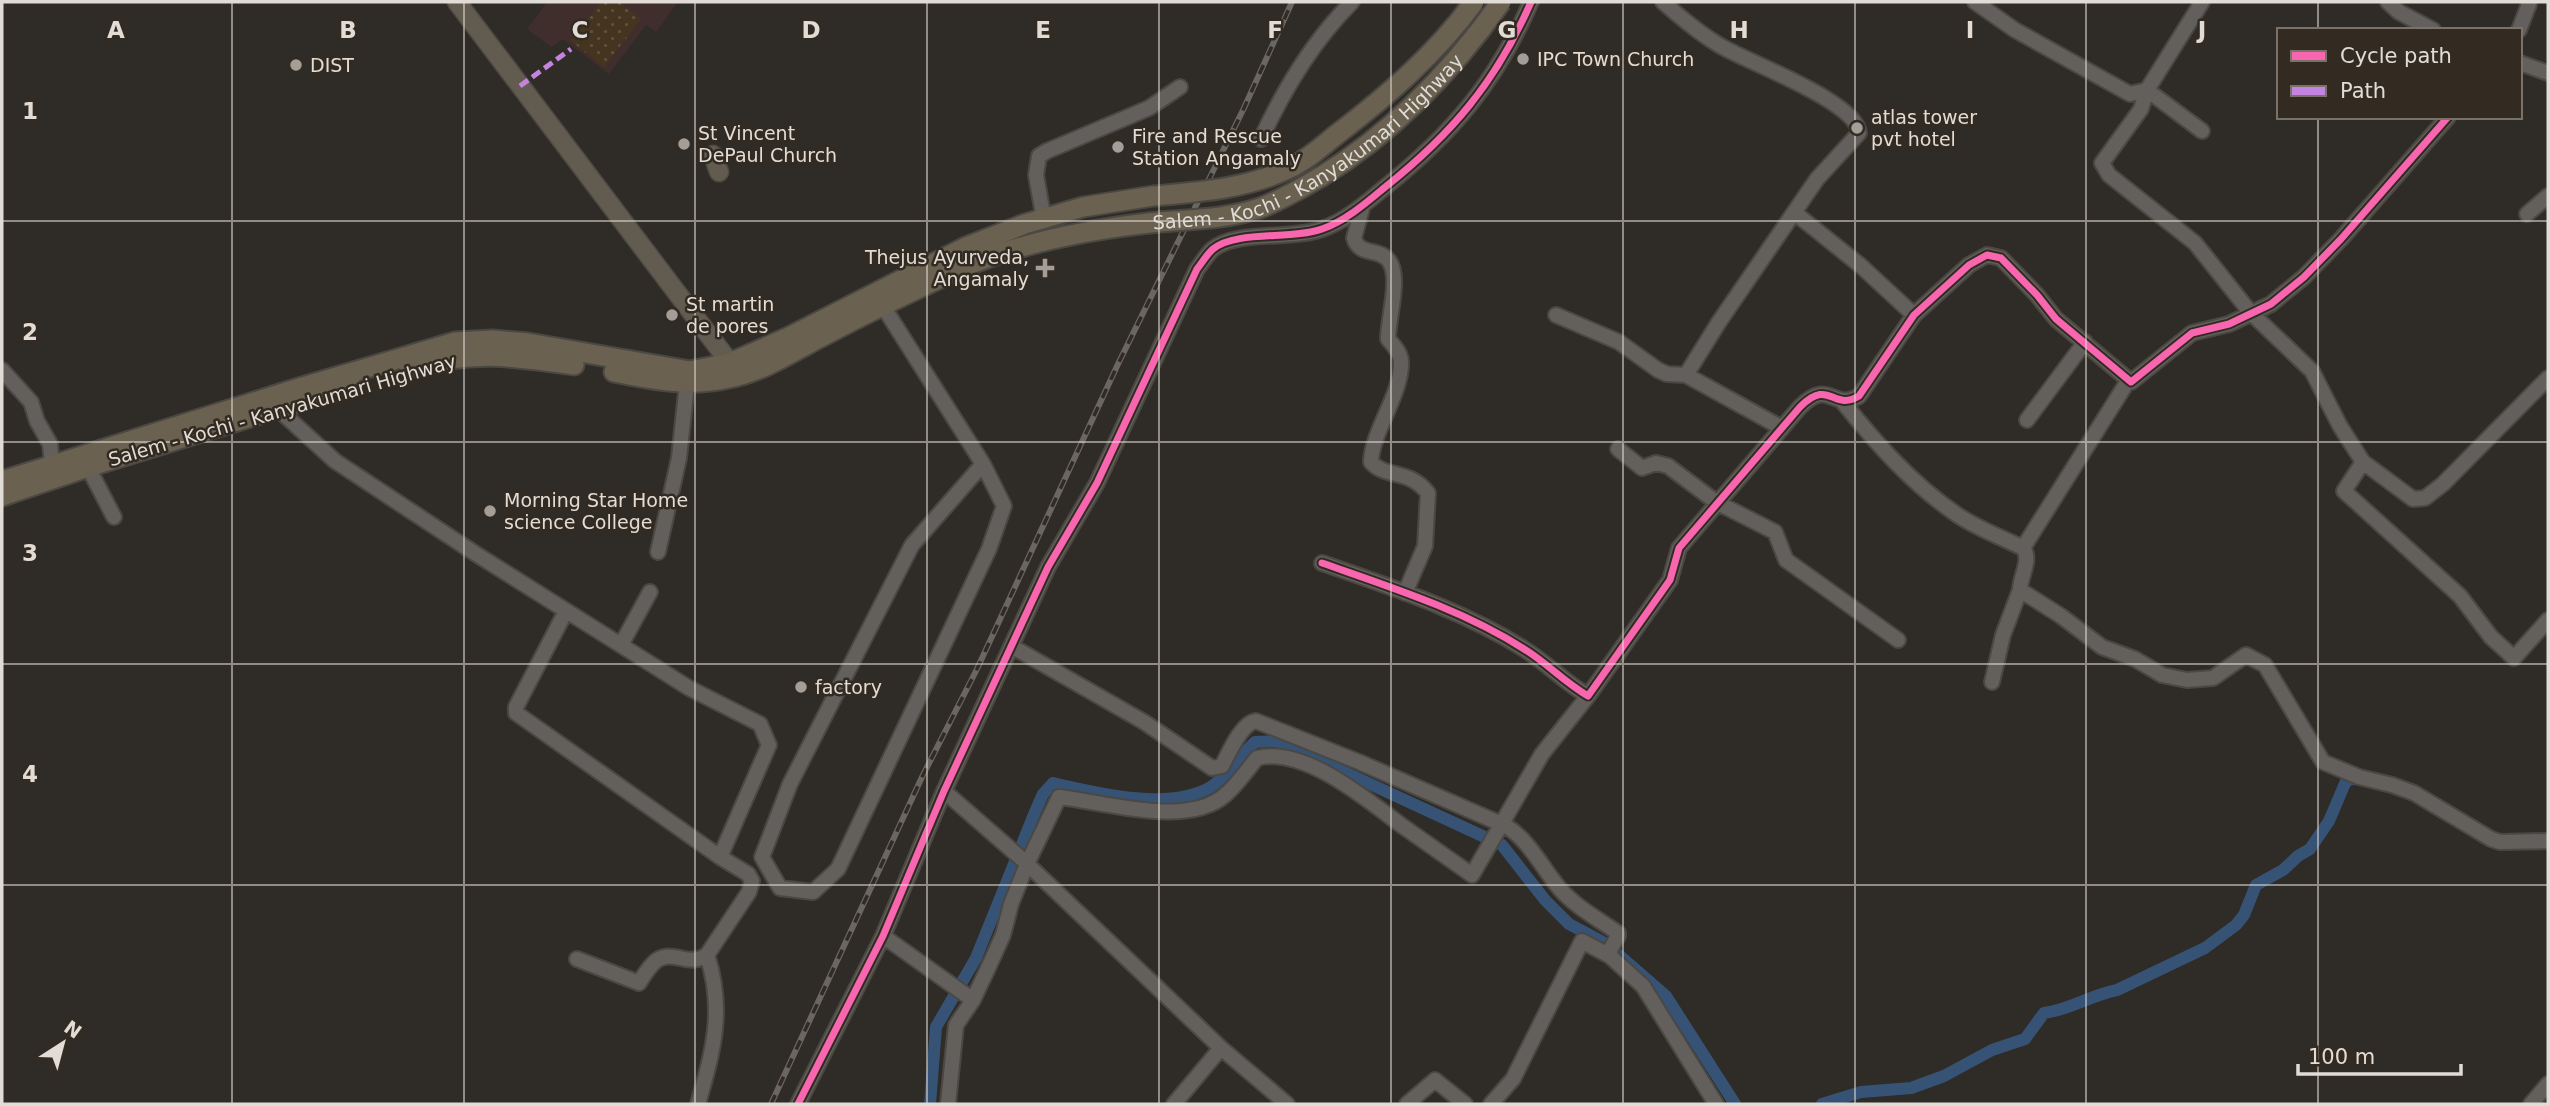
<svg xmlns="http://www.w3.org/2000/svg" width="2550" height="1106" font-family="'DejaVu Sans',sans-serif">
  <style>
    .education { fill: #3f2e2c }
    .grass { fill: url(#grass-dots) }
    .lines { fill: none; stroke-linecap: round; stroke-linejoin: round }
    .canal { stroke: #365376; stroke-width: 12 }
    .minor-casing { stroke: #4b4843; stroke-width: 18 }
    .major-casing { stroke: #4b4843; stroke-width: 21 }
    .highway-casing { stroke: #4b4843; stroke-width: 23 }
    .minor { stroke: #625f5c; stroke-width: 14 }
    .major { stroke: #625b50; stroke-width: 18 }
    .highway { stroke: #6a6150; stroke-width: 19 }
    .rail-casing { stroke: #6a6662; stroke-width: 6 }
    .rail { stroke: #332b22; stroke-width: 3.5; stroke-dasharray: 10; stroke-linecap: butt }
    .highway-bridge-casing { stroke: #4b4843; stroke-width: 23; stroke-linecap: butt }
    .highway-bridge { stroke: #6a6150; stroke-width: 19 }
    .quiet { stroke: #c483df; stroke-width: 5; stroke-dasharray: 10 5; stroke-linecap: butt }
    .cycleway-casing { stroke: #332b22; stroke-width: 11 }
    .cycleway { stroke: #f766af; stroke-width: 7 }
    .grid { fill: none; stroke: #e1dcd6; stroke-width: 2; stroke-opacity: 0.55 }
    .poi-dot { fill: #a39e98; stroke: #332b22; stroke-width: 2.5 }
    .labels { text-anchor: middle; stroke-width: 5; stroke-linejoin: round; paint-order: stroke }
    .poi-label { font-size: 19px; fill: #e1dcd6; stroke: #332b22; text-anchor: start }
    .street-label { font-size: 19px; fill: #e1dcd6; stroke: #332b22 }
    .grid-label { font-size: 23px; text-anchor: middle; font-weight: bold; fill: #e1dcd6; stroke: #332b22; stroke-width: 5; stroke-linejoin: round; paint-order: stroke }
  </style>
  <defs>
    <pattern id="grass-dots" width="8" height="8" patternUnits="userSpaceOnUse" patternTransform="scale(1.75)"><rect width="8" height="8" fill="#45341f"/><path d="M2 2h.1M6 6h.1" fill="none" stroke="#60513f" stroke-width="1.8" stroke-linecap="round"/></pattern>
  </defs>
  <rect width="100%" height="100%" fill="#2f2b26"/>
  <path class="education" d="M 547,2 L 678,2 L 656,32 L 646,25 L 609,74 L 563,39 L 551,47 L 527,29 Z"/>
  <path class="grass" d="M 601,2 L 619,2 L 641,19 L 604,67 L 571,41 Z"/>
  <g class="lines">
    <path class="canal" d="M 930,1104 L 936,1027 L 976,958 L 1035,812 L 1043,794 L 1053,783 C 1097,793 1167,811 1209,788 C 1222,781 1242,754 1255,742 L 1277,741 L 1502,845 L 1545,900 L 1569,924 L 1601,941 L 1620,956 L 1666,996 L 1735,1104
      M 1822,1104 L 1861,1092 L 1911,1088 L 1944,1076 L 1992,1050 L 2025,1039 L 2044,1013 C 2069,1010 2091,995 2117,990 L 2205,948 L 2236,925 L 2244,915 L 2256,885 L 2283,870 L 2298,856 L 2310,849 L 2329,821 L 2346,781 L 2359,777"/>
    <defs>
      <path id="minor" d="M 1663,2 C 1680,17 1699,33 1719,45 C 1746,62 1857,101 1859,133 L 1817,179 L 1719,322 L 1686,375
        M 1975,2 L 2015,30 L 2130,94 L 2147,90 L 2202,2
        M 2388,2 L 2399,12 L 2433,30
        M 2519,30 L 2529,4
        M 2520,63 L 2548,73
        M 2202,131 L 2147,90 L 2141,109 L 2102,163 L 2109,175 L 2195,243 L 2250,312 L 2312,371 L 2340,426 L 2363,462 L 2413,499 L 2425,498 L 2443,484 L 2548,378
        M 1261,139 C 1284,89 1313,41 1352,2
        M 1363,205 L 1354,238 C 1359,257 1380,247 1389,261 C 1401,277 1388,318 1388,339 C 1394,346 1401,353 1401,362 C 1402,394 1372,431 1371,462 C 1386,479 1408,468 1428,493 L 1425,546 L 1405,593
        M 1795,213 L 1861,266 L 1914,315
        M 2527,214 L 2548,196
        M 1044,220 L 1036,175 L 1039,156 L 1047,151 L 1149,108 L 1180,87
        M 883,306 L 983,464 L 1004,506 L 989,549 L 838,869 L 813,892 L 780,888 L 762,857 L 790,784 L 912,545 L 983,464
        M 1556,315 L 1619,342 L 1658,370 L 1667,374 L 1686,375 L 1782,428
        M 2,370 L 31,402 L 37,421 L 50,444 L 52,464
        M 1842,401 C 1876,443 1911,483 1956,514 C 1976,528 2001,537 2023,548 C 2032,560 2020,576 2020,590 L 2061,616 L 2102,647 L 2135,659 L 2162,675 L 2187,680 L 2213,678 L 2246,655 L 2265,665 L 2323,762 L 2359,777 L 2392,785 L 2414,793 L 2491,839 L 2500,842 L 2548,841
        M 278,409 L 335,461 L 476,554 L 689,688 L 760,724 L 769,745 L 720,857
        M 2027,420 L 2085,342
        M 1618,449 L 1642,468 L 1656,463 L 1668,466 L 1716,502 L 1775,532 L 1786,560 L 1898,640
        M 2363,462 L 2344,491 L 2460,596 L 2491,637 L 2514,658 L 2548,620
        M 88,467 L 114,517
        M 2023,548 L 2128,381
        M 658,552 L 679,458 L 687,383
        M 1322,563 C 1390,587 1463,610 1524,649 C 1547,663 1564,682 1588,696 L 1670,580 L 1679,548 L 1800,407 C 1830,377 1832,412 1859,396 L 1914,315 L 1969,265 L 1987,255 L 2001,258 L 2037,295 L 2056,319 L 2131,382 L 2192,333 L 2229,324 L 2271,304 L 2304,277 L 2341,239 L 2448,117
        M 566,611 L 516,707 L 516,713 L 720,857 L 748,874 L 752,881 L 749,892 L 707,955 C 687,968 674,949 657,960 C 650,965 644,975 639,983 L 577,959
        M 621,645 L 650,592
        M 1013,647 L 1144,722 L 1212,768 L 1222,766 C 1229,753 1241,723 1256,721 L 1359,762 L 1506,826 C 1529,840 1543,869 1560,889 C 1576,907 1598,919 1618,933 L 1618,936 L 1610,950 L 1610,956
        M 1992,682 L 2003,635 L 2020,590
        M 944,791 L 1023,860 L 1221,1048 L 1287,1104
        M 883,936 L 973,1000
        M 698,1104 C 713,1051 725,1010 707,955
        M 798,1104 L 883,936 L 944,791 L 1048,567 L 1097,483 L 1197,269 C 1202,263 1207,254 1213,249 C 1236,230 1292,240 1322,229 C 1345,221 1366,203 1384,188 C 1452,134 1496,82 1531,2
        M 948,1104 L 956,1025 L 973,1000 L 989,966 L 1003,935 L 1011,904 L 1027,864 L 1059,797 C 1104,802 1188,828 1225,795 C 1237,785 1247,770 1257,758 C 1304,746 1366,799 1401,825 C 1425,842 1448,858 1472,875 L 1542,754 L 1588,696
        M 1174,1104 L 1221,1048
        M 1407,1104 L 1435,1080 L 1465,1104
        M 1491,1104 L 1513,1079 L 1582,941 L 1610,956 L 1643,986 L 1716,1104
        M 2531,1104 L 2548,1084"/>
      <path id="major" d="M 457,2 L 730,363 L 729,375
        M 713,155 L 719,172"/>
      <path id="highway" d="M 410,368 C 470,350 514,356 574,365
        M 614,372 C 653,380 690,387 729,378 C 762,372 792,352 821,337 C 868,312 916,289 964,267 C 1023,242 1086,230 1149,223
        M 2,481 L 299,388 L 455,342 L 493,340 L 528,343 L 690,371 L 730,363 L 789,337 L 966,247 L 1025,224 L 1083,207 L 1153,196
        M 2,496 L 88,467 L 351,386"/>
    </defs>
    <use href="#minor" class="minor-casing"/>
    <use href="#major" class="major-casing"/>
    <use href="#highway" class="highway-casing"/>
    <use href="#minor" class="minor"/>
    <use href="#major" class="major"/>
    <use href="#highway" class="highway"/>
    <defs>
      <path id="rail" d="M 771,1104 L 922,777 L 977,669 L 1118,364 L 1244,108 L 1292,2"/>
    </defs>
    <use href="#rail" class="rail-casing"/>
    <use href="#rail" class="rail"/>
    <defs>
      <g id="highway-bridge">
        <path d="M 1153,196 C 1199,192 1245,189 1288,169 C 1306,161 1321,147 1336,135 C 1387,96 1436,54 1474,2"/>
        <path id="s1" d="M 1149,223 C 1187,219 1224,220 1260,208 C 1282,200 1303,187 1322,176 C 1395,131 1452,71 1501,2"/>
      </g>
    </defs>
    <use href="#highway-bridge" class="highway-bridge-casing"/>
    <use href="#highway-bridge" class="highway-bridge"/>
    <path class="quiet" d="M 520,86 L 571,49"/>
    <defs>
      <path id="cycleway" d="M 1322,563 C 1390,587 1463,610 1524,649 C 1547,663 1564,682 1588,696 L 1670,580 L 1679,548 L 1800,407 C 1830,377 1832,412 1859,396 L 1914,315 L 1969,265 L 1987,255 L 2001,258 L 2037,295 L 2056,319 L 2131,382 L 2192,333 L 2229,324 L 2271,304 L 2304,277 L 2341,239 L 2448,117
        M 798,1104 L 883,936 L 944,791 L 1048,567 L 1097,483 L 1197,269 C 1202,263 1207,254 1213,249 C 1236,230 1292,240 1322,229 C 1345,221 1366,203 1384,188 C 1452,134 1496,82 1531,2"/>
    </defs>
    <use href="#cycleway" class="cycleway-casing"/>
    <use href="#cycleway" class="cycleway"/>
  </g>
  <path class="grid" d="M 232,2 L 232,1104M 464,2 L 464,1104M 695,2 L 695,1104M 927,2 L 927,1104M 1159,2 L 1159,1104M 1391,2 L 1391,1104M 1623,2 L 1623,1104M 1855,2 L 1855,1104M 2086,2 L 2086,1104M 2318,2 L 2318,30M 2318,117 L 2318,1104M 2,221 L 2548,221M 2,442 L 2548,442M 2,664 L 2548,664M 2,885 L 2548,885"/>
  <g class="poi-dot">
    <circle cx="1523" cy="59" r="7"/>
    <circle cx="296" cy="65" r="7"/>
    <circle cx="1857" cy="128" r="7"/>
    <circle cx="684" cy="144" r="7"/>
    <circle cx="1118" cy="147" r="7"/>
    <path d="M1041.5 257.5h7v7h7v7h-7v7h-7v-7h-7v-7h7z"/>
    <circle cx="672" cy="315" r="7"/>
    <circle cx="490" cy="511" r="7"/>
    <circle cx="801" cy="687" r="7"/>
  </g>
  <g class="labels">
    <g class="poi-label">
      <text x="1537" y="66">IPC Town Church</text>
      <text x="310" y="72">DIST</text>
      <text x="1871" y="124">atlas tower<tspan x="1871" dy="22">pvt hotel</tspan></text>
      <text x="698" y="140">St Vincent<tspan x="698" dy="22">DePaul Church</tspan></text>
      <text x="1132" y="143">Fire and Rescue<tspan x="1132" dy="22">Station Angamaly</tspan></text>
      <text x="1029" y="264" text-anchor="end">Thejus Ayurveda,<tspan x="1029" dy="22">Angamaly</tspan></text>
      <text x="686" y="311">St martin<tspan x="686" dy="22">de pores</tspan></text>
      <text x="504" y="507">Morning Star Home<tspan x="504" dy="22">science College</tspan></text>
      <text x="815" y="694">factory</text>
    </g>
    <g class="street-label">
      <text dy="7" stroke="none"><textPath href="#s1" startOffset="184">Salem - Kochi - Kanyakumari Highway</textPath></text>
      <text transform="translate(282 410) rotate(-16)" y="7">Salem - Kochi - Kanyakumari Highway</text>
    </g>
  </g>
  <g class="grid-label">
    <text x="116" y="38">A</text>
    <text x="348" y="38">B</text>
    <text x="580" y="38">C</text>
    <text x="811" y="38">D</text>
    <text x="1043" y="38">E</text>
    <text x="1275" y="38">F</text>
    <text x="1507" y="38">G</text>
    <text x="1739" y="38">H</text>
    <text x="1970" y="38">I</text>
    <text x="2202" y="38">J</text>
    <text x="30" y="119">1</text>
    <text x="30" y="340">2</text>
    <text x="30" y="561">3</text>
    <text x="30" y="782">4</text>
  </g>
  <rect width="2550" height="1106" fill="none" stroke="#e1dcd6" stroke-width="7"/>
  <rect x="2277" y="28" width="245" height="91" fill="#332b22" stroke="#79726a" stroke-width="2"/>
  <rect x="2291" y="51" width="35" height="10" fill="#f766af" stroke="#79726a" stroke-width="2"/>
  <text x="2340" y="63" font-size="21" fill="#e1dcd6">Cycle path</text>
  <rect x="2291" y="86" width="35" height="10" fill="#c483df" stroke="#79726a" stroke-width="2"/>
  <text x="2340" y="98" font-size="21" fill="#e1dcd6">Path</text>
  <g transform="translate(63 1043) rotate(36)" stroke="#332b22" stroke-width="5" paint-order="stroke">
  <path d="M0-5L12 26L0 18L-12 26Z" fill="#e1dcd6"/>
  <text y="-10" font-size="19" font-weight="bold" text-anchor="middle" fill="#e1dcd6">N</text>
  </g>
  <path d="M2298 1064v10h163v-10" fill="none" stroke="#e1dcd6" stroke-width="3.5"/>
  <text x="2308" y="1064" font-size="21" fill="#e1dcd6" stroke="#332b22" stroke-width="5" paint-order="stroke">100 m</text>
</svg>
